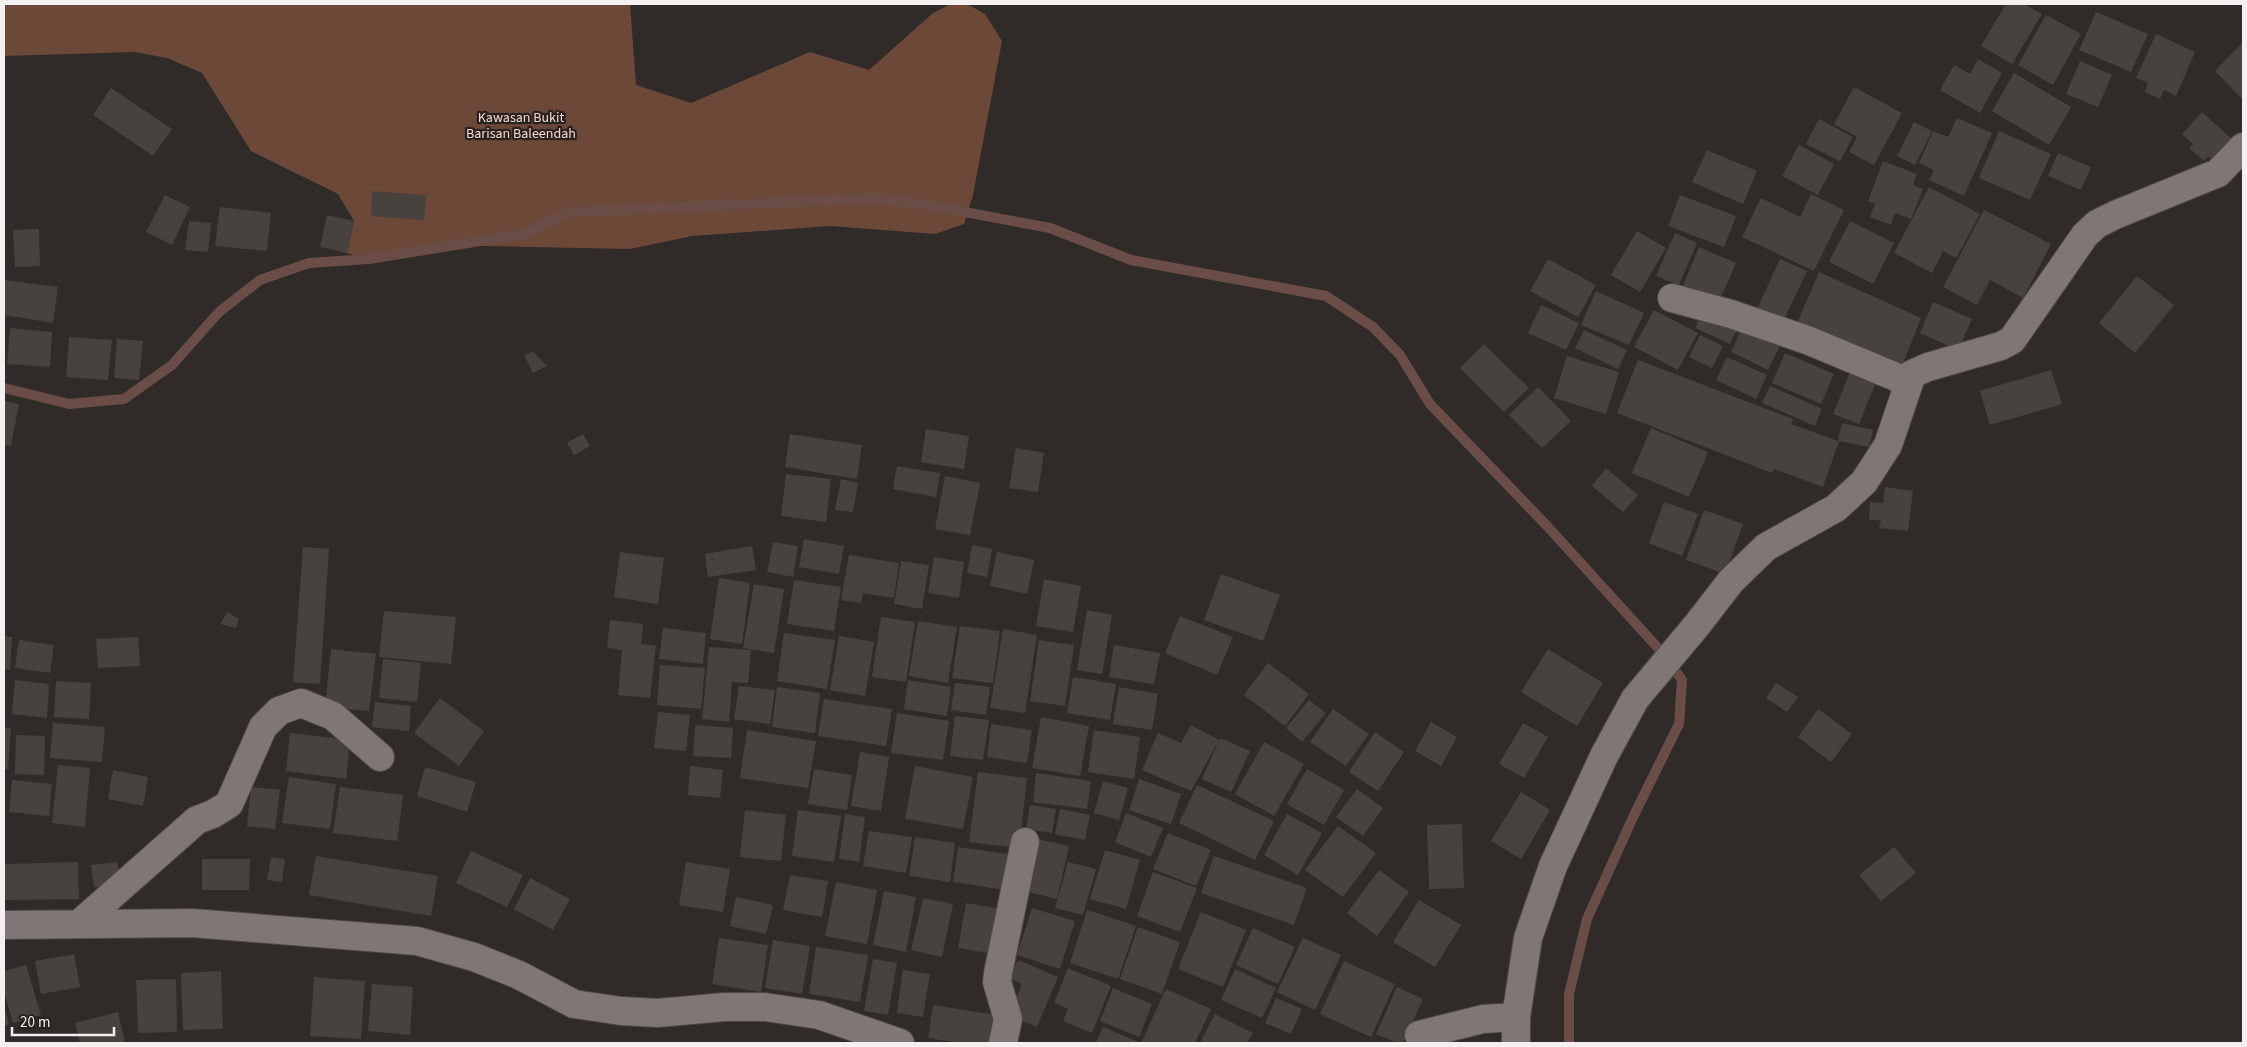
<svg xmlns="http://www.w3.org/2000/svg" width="2247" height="1047" font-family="'Source Sans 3',sans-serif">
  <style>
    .green { fill: #6c4839 }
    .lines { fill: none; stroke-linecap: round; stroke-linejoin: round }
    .stream { stroke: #6b4d48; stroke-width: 10 }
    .building { fill: #48423f }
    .minor-casing { stroke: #4d4846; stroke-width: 30 }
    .minor { stroke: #7f7775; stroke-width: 28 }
    .labels { text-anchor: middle; stroke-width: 4.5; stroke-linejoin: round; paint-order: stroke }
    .park-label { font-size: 14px; fill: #f7d6c9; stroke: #27211f }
  </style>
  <rect width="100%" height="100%" fill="#302b28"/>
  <path class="green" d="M 4,4 L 630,4 L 636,85 L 691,103 L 810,52 L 869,70 L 933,13 L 951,4 L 967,4 L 985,14 L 1002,41 L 973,195 L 964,224 L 935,234 L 830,226 L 692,236 L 630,249 L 430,245 L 369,259 L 347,253 L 354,221 L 338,194 L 251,151 L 202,73 L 167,58 L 134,52 L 4,56 Z"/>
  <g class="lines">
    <path class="stream" d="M 4,388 L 69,404 L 124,399 L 172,365 L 219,312 L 260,280 L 309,263 L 369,259 L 524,234 L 571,212 L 879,198 L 933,206 L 1050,228 L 1131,260 L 1326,296 L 1373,327 L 1400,355 L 1430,404 L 1548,527 L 1658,648 L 1682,680 L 1679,724 L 1634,815 L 1587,919 L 1569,994 L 1569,1043"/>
  </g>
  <path class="building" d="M 2006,4 L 2024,4 L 2042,14 L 2012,64 L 1981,46 Z
    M 2096,12 L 2148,34 L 2131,72 L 2079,50 Z
    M 2046,15 L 2081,34 L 2053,85 L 2018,65 Z
    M 2156,34 L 2195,52 L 2176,96 L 2164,90 L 2160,99 L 2145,92 L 2148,83 L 2136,78 Z
    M 2243,42 L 2243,100 L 2215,71 Z
    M 1978,59 L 2002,73 L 1980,113 L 1940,90 L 1954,65 L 1970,74 Z
    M 2080,61 L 2112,75 L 2098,107 L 2066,94 Z
    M 2014,73 L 2071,107 L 2049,145 L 1992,111 Z
    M 1854,87 L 1902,113 L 1874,165 L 1849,152 L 1857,137 L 1834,124 Z
    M 111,88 L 172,129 L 153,156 L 93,115 Z
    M 2202,112 L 2237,144 L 2218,165 L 2208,156 L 2204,161 L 2189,148 L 2193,144 L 2182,134 Z
    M 1957,118 L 1992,133 L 1964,196 L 1929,180 L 1934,170 L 1919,163 L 1933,131 L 1948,137 Z
    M 1819,119 L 1853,137 L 1840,161 L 1806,144 Z
    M 1914,122 L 1932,131 L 1915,165 L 1897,156 Z
    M 1999,131 L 2051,154 L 2030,200 L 1979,178 Z
    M 1799,145 L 1834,164 L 1818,195 L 1782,176 Z
    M 1707,150 L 1757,171 L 1743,204 L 1692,182 Z
    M 2058,153 L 2091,167 L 2081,190 L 2048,176 Z
    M 1883,161 L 1917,174 L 1913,185 L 1923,189 L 1911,219 L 1895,213 L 1891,225 L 1870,217 L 1875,204 L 1868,201 Z
    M 1929,187 L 1980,214 L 1956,258 L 1943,251 L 1932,273 L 1894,253 Z
    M 372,191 L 426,195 L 424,220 L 371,216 Z
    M 1811,194 L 1844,210 L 1814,271 L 1742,237 L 1761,198 L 1800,217 Z
    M 165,195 L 190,207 L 172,245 L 146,232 Z
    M 1680,195 L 1736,216 L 1724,247 L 1668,226 Z
    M 220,207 L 271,213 L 267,251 L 215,246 Z
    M 1984,210 L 2051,244 L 2023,298 L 1990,280 L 1977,305 L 1943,287 Z
    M 327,215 L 354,221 L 347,253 L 320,247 Z
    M 189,221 L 211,223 L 208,252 L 185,250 Z
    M 1850,221 L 1894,243 L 1873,284 L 1829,262 Z
    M 39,229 L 40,266 L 15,267 L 13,230 Z
    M 1637,231 L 1666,248 L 1640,292 L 1611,275 Z
    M 1675,233 L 1697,243 L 1679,285 L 1656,276 Z
    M 1699,247 L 1736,263 L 1718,304 L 1682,288 Z
    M 1548,259 L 1596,285 L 1578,317 L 1530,291 Z
    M 1780,259 L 1807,271 L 1782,324 L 1756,311 Z
    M 1819,272 L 1921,318 L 1901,368 L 1797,323 Z
    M 2137,276 L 2174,305 L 2135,353 L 2099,323 Z
    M 4,280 L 58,287 L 53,323 L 4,315 Z
    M 1596,291 L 1644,313 L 1629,345 L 1581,325 Z
    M 1933,302 L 1972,319 L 1958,350 L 1920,333 Z
    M 1541,305 L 1579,323 L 1566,350 L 1528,333 Z
    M 1654,310 L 1698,333 L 1678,370 L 1634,347 Z
    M 1703,311 L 1739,325 L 1730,344 L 1695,328 Z
    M 1745,321 L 1783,339 L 1768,370 L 1731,352 Z
    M 10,328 L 52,332 L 50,367 L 7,364 Z
    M 1584,330 L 1627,350 L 1618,369 L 1575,348 Z
    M 1700,335 L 1723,346 L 1712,368 L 1689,357 Z
    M 69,337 L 112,340 L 108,380 L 66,377 Z
    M 117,339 L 143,341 L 139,380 L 114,378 Z
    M 1484,344 L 1529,388 L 1504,412 L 1460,368 Z
    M 533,352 L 547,366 L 533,373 L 524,355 Z
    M 1785,353 L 1834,374 L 1821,404 L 1772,383 Z
    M 1567,356 L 1619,372 L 1606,414 L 1554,398 Z
    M 1727,357 L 1767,375 L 1756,399 L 1716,380 Z
    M 1638,360 L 1793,419 L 1791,424 L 1838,441 L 1842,423 L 1873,430 L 1869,447 L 1839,441 L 1823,487 L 1774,469 L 1772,473 L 1617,413 Z
    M 2051,370 L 2062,404 L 1990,425 L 1980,391 Z
    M 1850,372 L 1876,382 L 1859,424 L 1833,414 Z
    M 1770,386 L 1822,409 L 1815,426 L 1762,403 Z
    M 1538,387 L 1571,421 L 1542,448 L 1509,415 Z
    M 4,401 L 19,404 L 11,446 L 4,445 Z
    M 1651,428 L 1708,452 L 1689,497 L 1632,473 Z
    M 926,429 L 969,436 L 964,469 L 921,462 Z
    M 583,434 L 590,446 L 574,455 L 567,443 Z
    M 790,434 L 862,445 L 857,479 L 785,467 Z
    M 1016,448 L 1044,453 L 1038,492 L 1009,488 Z
    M 897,466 L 940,473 L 936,497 L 893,489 Z
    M 1606,468 L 1638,495 L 1623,512 L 1592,486 Z
    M 786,474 L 831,479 L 826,522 L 781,516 Z
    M 945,476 L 980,483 L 970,535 L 935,529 Z
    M 841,479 L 858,483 L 853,512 L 835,510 Z
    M 1885,487 L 1913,491 L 1908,531 L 1879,528 L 1881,520 L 1869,520 L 1870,502 L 1883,503 Z
    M 1664,502 L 1698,514 L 1682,556 L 1649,543 Z
    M 1704,510 L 1743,524 L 1725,574 L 1686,560 Z
    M 804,539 L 844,546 L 839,574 L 799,567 Z
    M 773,542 L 798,546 L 793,577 L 767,572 Z
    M 972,545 L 992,549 L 987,577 L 967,573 Z
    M 752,546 L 756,570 L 708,577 L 705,554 Z
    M 303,547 L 329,549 L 320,684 L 293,682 Z
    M 620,552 L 664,558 L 658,604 L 614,597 Z
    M 997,552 L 1034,560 L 1027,594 L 990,586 Z
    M 849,555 L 899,563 L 894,598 L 863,593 L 861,603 L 841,600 Z
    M 934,557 L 964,562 L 959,598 L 928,593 Z
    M 901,561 L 929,565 L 922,609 L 894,604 Z
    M 1221,574 L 1280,595 L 1263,641 L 1204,620 Z
    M 719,578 L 750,583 L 742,644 L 710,639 Z
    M 1044,579 L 1081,586 L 1073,632 L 1036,626 Z
    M 794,580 L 841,587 L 834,631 L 787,624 Z
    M 754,584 L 784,589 L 774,653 L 743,648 Z
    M 1087,610 L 1112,615 L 1102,674 L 1077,670 Z
    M 384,611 L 456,617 L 451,664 L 379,657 Z
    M 228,612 L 239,619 L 236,628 L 220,624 Z
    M 1180,616 L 1233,637 L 1217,675 L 1165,653 Z
    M 881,617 L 915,622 L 906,682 L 872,677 Z
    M 610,620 L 643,624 L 641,644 L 656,646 L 650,698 L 618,695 L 622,650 L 607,648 Z
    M 918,621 L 957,627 L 948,683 L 909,676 Z
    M 960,626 L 1000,631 L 993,683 L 952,678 Z
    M 663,628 L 706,633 L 703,664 L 659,659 Z
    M 1003,629 L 1037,635 L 1025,713 L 990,708 Z
    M 784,633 L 835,640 L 827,689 L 777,681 Z
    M 4,636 L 12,637 L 10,670 L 4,669 Z
    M 839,636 L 874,642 L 865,696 L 830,690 Z
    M 138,637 L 140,666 L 98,668 L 96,639 Z
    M 19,640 L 54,645 L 50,673 L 15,668 Z
    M 1039,640 L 1074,645 L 1065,706 L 1030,701 Z
    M 1114,645 L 1160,653 L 1154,684 L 1109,677 Z
    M 709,647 L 751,650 L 748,683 L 732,682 L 729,722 L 702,719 Z
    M 331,649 L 376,654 L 369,711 L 325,707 Z
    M 1548,649 L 1603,683 L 1577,726 L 1521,692 Z
    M 383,659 L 421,663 L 417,702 L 379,698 Z
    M 1268,663 L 1309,694 L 1285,726 L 1244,695 Z
    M 660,665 L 705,668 L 701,709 L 657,705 Z
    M 1073,677 L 1116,684 L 1110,720 L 1067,713 Z
    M 15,680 L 49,684 L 47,718 L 12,714 Z
    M 908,680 L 951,687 L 947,716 L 904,709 Z
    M 56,681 L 91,683 L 89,719 L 54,717 Z
    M 955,683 L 990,687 L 986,715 L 951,710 Z
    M 1776,683 L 1798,697 L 1787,712 L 1766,698 Z
    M 739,686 L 775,690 L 770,724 L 734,719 Z
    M 777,687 L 820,693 L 815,733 L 772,727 Z
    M 1119,687 L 1158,694 L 1152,730 L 1113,724 Z
    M 440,698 L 484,731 L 459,766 L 414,733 Z
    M 824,699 L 892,709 L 886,746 L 818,736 Z
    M 1309,700 L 1326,713 L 1302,742 L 1286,728 Z
    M 375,702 L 411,706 L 409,731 L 372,727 Z
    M 1333,709 L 1369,734 L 1346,766 L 1310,742 Z
    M 1818,709 L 1852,734 L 1831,762 L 1798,737 Z
    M 658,712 L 690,715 L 686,751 L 654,748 Z
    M 897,713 L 949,721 L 943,760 L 891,753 Z
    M 955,716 L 989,720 L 983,760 L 950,756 Z
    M 1041,717 L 1089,726 L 1080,776 L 1032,768 Z
    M 1431,722 L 1457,737 L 1441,766 L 1415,751 Z
    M 53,723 L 105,727 L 102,762 L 50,758 Z
    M 1523,723 L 1548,737 L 1524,778 L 1499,764 Z
    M 991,724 L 1032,730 L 1027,763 L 987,757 Z
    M 695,725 L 733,728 L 731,758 L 693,756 Z
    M 1191,725 L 1219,740 L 1191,791 L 1142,770 L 1158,733 L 1181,743 Z
    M 4,727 L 11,728 L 8,769 L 4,769 Z
    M 747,730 L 816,741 L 808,788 L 740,778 Z
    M 1094,730 L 1140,737 L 1134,779 L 1088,772 Z
    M 1375,732 L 1404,752 L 1378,791 L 1349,772 Z
    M 290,733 L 350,740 L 346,779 L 286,771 Z
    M 16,735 L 45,736 L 44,775 L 15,774 Z
    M 1220,738 L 1250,751 L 1231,792 L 1202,779 Z
    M 1264,742 L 1304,764 L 1274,816 L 1235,794 Z
    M 860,752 L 889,757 L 881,811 L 851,806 Z
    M 58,765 L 90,768 L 85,827 L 52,823 Z
    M 690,766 L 723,770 L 720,798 L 688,795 Z
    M 915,766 L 973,777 L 963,829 L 905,819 Z
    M 425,767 L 476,782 L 467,812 L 417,796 Z
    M 814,769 L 852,775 L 847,810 L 808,804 Z
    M 1307,769 L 1344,790 L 1324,825 L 1287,804 Z
    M 113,770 L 148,777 L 143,806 L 108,799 Z
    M 978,772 L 1027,778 L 1019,848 L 969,842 Z
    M 1036,773 L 1091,781 L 1087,809 L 1033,802 Z
    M 289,777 L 336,784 L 330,829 L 282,823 Z
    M 1139,779 L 1181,794 L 1171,824 L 1129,810 Z
    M 12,780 L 52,784 L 49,816 L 9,812 Z
    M 1103,781 L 1128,788 L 1119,820 L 1094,813 Z
    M 1197,785 L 1274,821 L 1255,860 L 1179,823 Z
    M 251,787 L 280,790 L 275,829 L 247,826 Z
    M 340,787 L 403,795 L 397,841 L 333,833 Z
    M 1357,789 L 1383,808 L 1363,836 L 1336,817 Z
    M 1521,792 L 1550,810 L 1521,859 L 1491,841 Z
    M 1030,805 L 1056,809 L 1052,833 L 1026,829 Z
    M 1060,809 L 1090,815 L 1085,840 L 1055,834 Z
    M 745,810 L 786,815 L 781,861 L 740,857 Z
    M 798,810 L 841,816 L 834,862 L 792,856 Z
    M 1126,813 L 1163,828 L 1151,857 L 1115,842 Z
    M 845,814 L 865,817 L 859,862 L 839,859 Z
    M 1287,814 L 1322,833 L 1298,875 L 1264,855 Z
    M 1462,824 L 1464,888 L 1429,889 L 1427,825 Z
    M 1338,826 L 1376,853 L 1343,897 L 1305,870 Z
    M 869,831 L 912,837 L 906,873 L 863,866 Z
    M 1168,833 L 1211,850 L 1196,886 L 1153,869 Z
    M 915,837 L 955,843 L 950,882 L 909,876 Z
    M 1037,839 L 1069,846 L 1057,899 L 1025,891 Z
    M 958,847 L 1015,855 L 1010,891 L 953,882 Z
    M 1894,847 L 1916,873 L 1881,901 L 1859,875 Z
    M 1105,850 L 1140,860 L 1126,909 L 1090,899 Z
    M 471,851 L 523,875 L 507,907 L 456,883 Z
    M 316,856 L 438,876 L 431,916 L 309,895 Z
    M 1214,856 L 1307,888 L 1294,925 L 1201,893 Z
    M 271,857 L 285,859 L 282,882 L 267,880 Z
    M 202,859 L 250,859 L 249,890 L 202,890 Z
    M 78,862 L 79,899 L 4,900 L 4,864 Z
    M 117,862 L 120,884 L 94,887 L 91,865 Z
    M 686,862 L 730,869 L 723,912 L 679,905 Z
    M 1068,862 L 1096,869 L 1083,915 L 1055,908 Z
    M 1379,870 L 1409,892 L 1377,936 L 1347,913 Z
    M 1153,872 L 1197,888 L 1180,932 L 1137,916 Z
    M 790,875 L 828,881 L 822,917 L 783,910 Z
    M 530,878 L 570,899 L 553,930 L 514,909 Z
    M 836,882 L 877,890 L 867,944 L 825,936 Z
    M 884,891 L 916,897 L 906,952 L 873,945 Z
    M 736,897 L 773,905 L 766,934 L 730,926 Z
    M 923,898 L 953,904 L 942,957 L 911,950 Z
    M 1419,900 L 1461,925 L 1435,967 L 1393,942 Z
    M 966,903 L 1007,910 L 999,955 L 958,948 Z
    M 1032,908 L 1075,921 L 1060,969 L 1017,955 Z
    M 1087,910 L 1136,926 L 1118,979 L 1070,963 Z
    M 1201,912 L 1246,930 L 1223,987 L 1178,969 Z
    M 1138,927 L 1180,942 L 1162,994 L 1120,979 Z
    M 1253,928 L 1295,947 L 1278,984 L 1236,965 Z
    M 719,938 L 768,945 L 761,992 L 712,984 Z
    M 1303,938 L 1341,955 L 1315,1010 L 1277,992 Z
    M 773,940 L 810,946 L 802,994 L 765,988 Z
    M 816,947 L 868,955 L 860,1002 L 809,994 Z
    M 74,954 L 80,987 L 41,994 L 35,961 Z
    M 873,959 L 897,963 L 888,1015 L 864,1011 Z
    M 1018,960 L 1058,977 L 1037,1027 L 1009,1016 L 1022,984 L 1008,978 Z
    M 1344,961 L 1395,984 L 1371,1037 L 1320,1014 Z
    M 26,965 L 41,1015 L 13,1023 L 4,991 L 4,971 Z
    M 1068,968 L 1111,986 L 1092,1033 L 1063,1021 L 1068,1009 L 1054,1003 Z
    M 1235,969 L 1276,988 L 1262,1018 L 1221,1000 Z
    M 903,970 L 930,974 L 923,1017 L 897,1013 Z
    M 221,971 L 223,1029 L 183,1030 L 181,973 Z
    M 314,977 L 365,981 L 361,1039 L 310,1036 Z
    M 176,979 L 177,1032 L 138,1033 L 136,980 Z
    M 372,984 L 413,987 L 410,1035 L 368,1031 Z
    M 1397,987 L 1423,999 L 1403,1043 L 1398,1043 L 1376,1034 Z
    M 1113,988 L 1152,1004 L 1139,1037 L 1100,1021 Z
    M 1166,989 L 1211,1009 L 1195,1043 L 1141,1043 Z
    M 1276,998 L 1302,1009 L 1291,1034 L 1265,1023 Z
    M 4,1005 L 9,1024 L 4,1026 Z
    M 933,1005 L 1003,1016 L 999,1043 L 960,1043 L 928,1038 Z
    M 118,1012 L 125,1043 L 80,1043 L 75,1023 Z
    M 1215,1014 L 1253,1033 L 1247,1043 L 1200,1043 Z
    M 1103,1027 L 1136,1041 L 1135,1043 L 1096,1043 Z"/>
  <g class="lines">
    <defs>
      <path id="minor" d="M 1672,298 L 1731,314 L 1807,340 L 1908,382
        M 79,924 L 197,820 L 213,814 L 229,804 L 263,727 L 279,711 L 301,703 L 333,716 L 380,757
        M 4,925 L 192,923 L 417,941 L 474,957 L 519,975 L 574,1004 L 621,1011 L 658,1013 L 724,1007 L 765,1007 L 819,1015 L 900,1043
        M 1419,1035 L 1483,1019 L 1516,1017
        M 1003,1043 L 1008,1019 L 997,982 L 998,973 L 1025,842
        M 1516,1043 L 1516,1017 L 1528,938 L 1553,866 L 1604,756 L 1635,699 L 1697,625 L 1731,581 L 1766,547 L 1836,508 L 1864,482 L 1888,445 L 1912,374 L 1928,367 L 2001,346 L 2012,340 L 2085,235 L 2097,224 L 2115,215 L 2218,173 L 2243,147"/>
    </defs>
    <use href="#minor" class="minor-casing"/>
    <use href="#minor" class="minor"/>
  </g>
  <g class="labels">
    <g class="park-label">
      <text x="521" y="122">Kawasan Bukit<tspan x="521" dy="16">Barisan Baleendah</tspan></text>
    </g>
  </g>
  <rect width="2247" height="1047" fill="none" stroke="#f4f0ef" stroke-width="10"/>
  <path d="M12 1027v8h102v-8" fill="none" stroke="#f4f0ef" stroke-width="2.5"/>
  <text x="20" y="1027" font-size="15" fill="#f4f0ef" stroke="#27211f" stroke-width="4" paint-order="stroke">20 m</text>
</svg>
